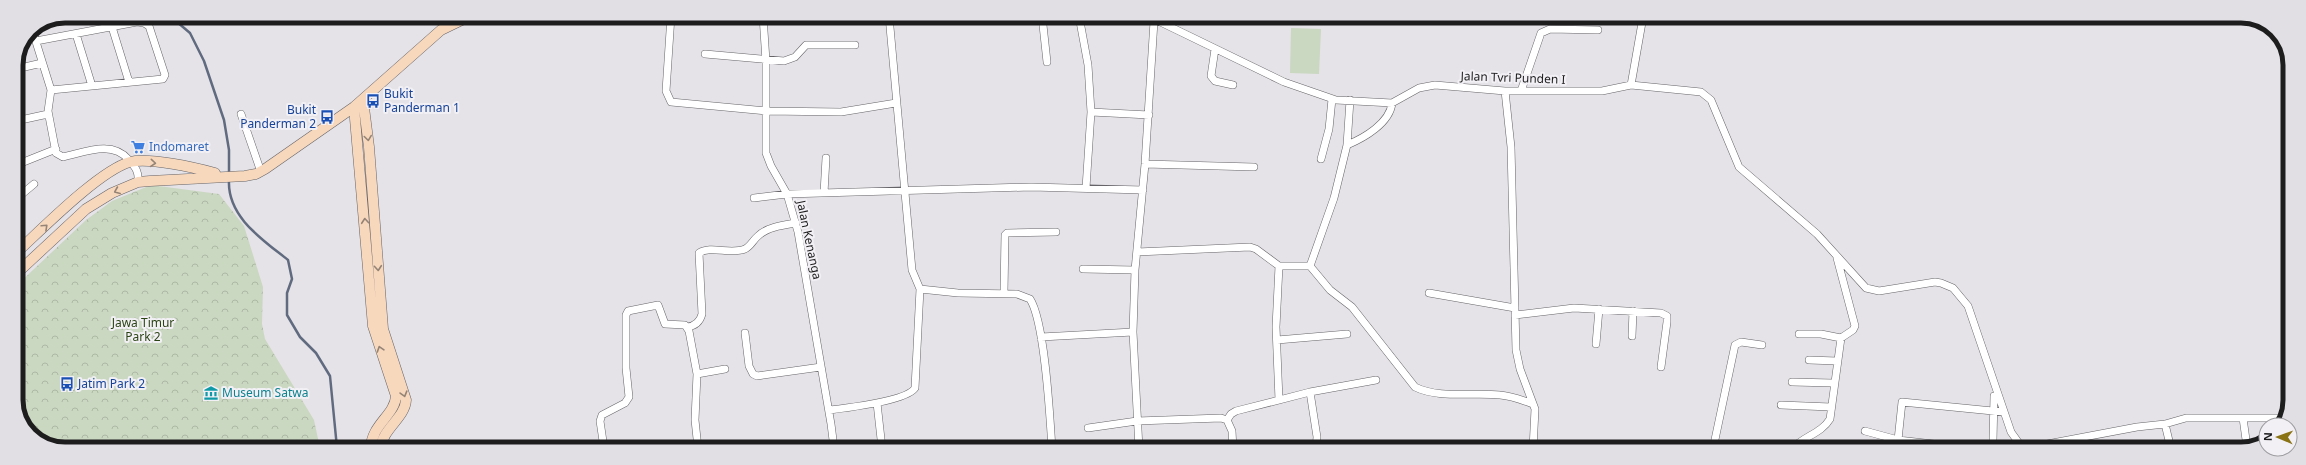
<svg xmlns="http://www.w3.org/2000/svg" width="2306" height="465" font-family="'Noto Sans',sans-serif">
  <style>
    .grass { fill: #cad7c1 }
    .park { fill: url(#park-crowns) }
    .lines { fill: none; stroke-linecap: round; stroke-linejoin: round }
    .stream { stroke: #606b80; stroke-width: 2.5 }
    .street-casing { stroke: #666468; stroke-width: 8 }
    .secondary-casing { stroke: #666468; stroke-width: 11 }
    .street { stroke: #fff; stroke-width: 7 }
    .secondary { stroke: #f7d8bd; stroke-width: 10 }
    .oneway { stroke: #958475 }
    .labels { text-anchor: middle; stroke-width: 4; stroke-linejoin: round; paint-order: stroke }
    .street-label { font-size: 12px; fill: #1e1d1e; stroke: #f2f0f5 }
    .transit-label { font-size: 12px; fill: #164399; stroke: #f2f0f5; text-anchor: start }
    .shop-label { font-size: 12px; fill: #366cbe; stroke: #f2f0f5; text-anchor: start }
    .park-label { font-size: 12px; fill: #2b4414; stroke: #f2f0f5 }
    .culture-label { font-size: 12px; fill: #0d838f; stroke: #f2f0f5; text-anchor: start }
    .rim { fill: none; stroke: #1e1d1e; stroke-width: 5 }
  </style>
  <defs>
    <pattern id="park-crowns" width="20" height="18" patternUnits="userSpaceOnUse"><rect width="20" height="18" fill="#cad7c1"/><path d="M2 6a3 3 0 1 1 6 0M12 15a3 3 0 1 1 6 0" fill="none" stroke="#adb8a5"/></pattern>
  </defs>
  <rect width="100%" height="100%" fill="#e5e3e7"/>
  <path class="grass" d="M 1291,28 L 1321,29 L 1319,74 L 1290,73 Z"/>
  <path class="park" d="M 151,185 L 219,194 L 244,226 L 263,287 L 262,324 L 265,339 L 314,420 L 320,448 L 56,448 L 30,435 L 16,406 L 16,286 L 86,220 L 112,201 Z"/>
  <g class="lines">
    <path class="stream" d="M 170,16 L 190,33 L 204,61 L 224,120 L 229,150 L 229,175
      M 229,180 C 227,217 263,240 288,260 L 292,279 L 287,293 L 287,315 L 300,337 L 316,353 L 330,376 L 337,448"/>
    <defs>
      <path id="street" d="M 671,16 L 666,91 L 671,102 L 767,111 L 841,112 L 896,103
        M 763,16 L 766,61 L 766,153 L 771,166 L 787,194 L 798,232 L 831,424 L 834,448
        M 1042,16 L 1047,62
        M 1079,16 L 1088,65 L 1091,112 L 1086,188
        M 1148,16 L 1284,82 L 1336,100 L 1392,103 L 1419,88 L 1435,85 L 1505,91 L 1602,91 L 1631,85 L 1701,92 L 1711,100 L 1739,167 L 1817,234 L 1866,288 L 1879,291 L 1935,282 L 1941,283 L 1953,288 L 1968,306 L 2011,432 L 2021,446 L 2031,447 L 2137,427 L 2165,424 L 2186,418 L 2284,418
        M 112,27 L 129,82
        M 32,29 L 51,90 L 48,111 L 56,153 L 63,157 C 86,152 112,140 129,160 C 136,168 139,172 138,182
        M 76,34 L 92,86
        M 36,41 L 137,22 L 144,23 L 149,26 L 165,75 L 163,79 L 51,90
        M 1215,49 L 1211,76 L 1215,81 L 1233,85
        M 705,54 L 784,61 L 795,57 L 806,45 L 855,45
        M 16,69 L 42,63
        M 1631,85 L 1643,17
        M 1505,91 L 1511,147 L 1516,350 L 1520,369 L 1535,409 L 1533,449
        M 1521,91 L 1541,33 L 1550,29 L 1598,30
        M 1091,112 L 1149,115
        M 241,114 L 261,172
        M 16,121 L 48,114
        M 1347,145 C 1364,138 1390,123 1392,103
        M 1321,159 L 1329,129 L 1332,99
        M 1145,164 L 1254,167
        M 16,165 L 56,149
        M 824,193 L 826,158
        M 754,198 L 787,194 L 1031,187 L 1143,190
        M 16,199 L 34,184
        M 1137,252 L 1250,247 L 1256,249 L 1279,266 L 1310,266 L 1330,290 L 1352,307 L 1415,387 C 1439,399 1474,392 1500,395 C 1512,396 1522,400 1533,404
        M 1310,266 L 1334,198 L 1347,145 L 1350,100
        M 1083,269 L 1135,270
        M 920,289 L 958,293 L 1017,294 L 1030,299 C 1045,322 1050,418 1052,449
        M 1004,293 L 1005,235 L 1007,233 L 1056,232
        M 1429,293 L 1515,308
        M 1515,315 L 1574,308 L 1661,313 L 1667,316 L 1667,322 L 1661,367
        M 687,327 C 695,326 700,322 702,314 L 699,253 C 711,245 730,255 745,249 C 751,246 753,240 758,236 C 767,227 784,225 796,223
        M 745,333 L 749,366 L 753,374 L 757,376 L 821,367
        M 1799,334 L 1821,334 L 1841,338
        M 1632,336 L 1633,311
        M 1041,337 L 1133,332
        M 1277,340 L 1347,334
        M 1596,344 L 1599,309
        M 1809,360 L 1837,361
        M 697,374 L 725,369
        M 1792,382 L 1833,383
        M 1310,392 L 1317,437 L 1316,449
        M 1279,400 L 1276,327 L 1279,266
        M 877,403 L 882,448
        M 1781,405 L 1831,407
        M 829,410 C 846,408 907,401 915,388 L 920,289 L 912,270 L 889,16
        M 2243,418 L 2247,447
        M 1227,420 L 1231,414 L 1236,411 L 1310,392 L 1376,380
        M 2165,424 L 2171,449
        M 1088,428 L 1137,421 L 1221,418 L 1227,420 L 1232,431 L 1233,449
        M 1865,431 L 1898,440
        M 1865,444 L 1901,449
        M 604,448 L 600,421 L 602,415 L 625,403 L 629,397 L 626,368 L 626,315 L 628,311 L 658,305 L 665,324 L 685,325 L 689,331 L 697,374 L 695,420 L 698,448
        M 1139,449 L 1133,332 L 1135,270 L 1145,164 L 1154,21
        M 1713,449 L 1735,345 L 1741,342 L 1762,345
        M 1792,449 C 1803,436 1821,434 1830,419 L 1841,338 L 1853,330 L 1855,326 L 1837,258
        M 1978,449 L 1898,440 L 1902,402 L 2003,412
        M 1987,449 L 1990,447 L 1993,441 L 1994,396"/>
      <path id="secondary" d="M 363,100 L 369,147 L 383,329 L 406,400 C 405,418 382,429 381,448
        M 354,107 L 373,326 L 396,396 C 395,415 371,425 371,448
        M 16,253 C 41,230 100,170 130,162 C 149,157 196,168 215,173
        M 16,274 L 86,209 L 112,193 L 138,182 L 150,181 L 245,176 L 256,174 L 265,169 L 354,107 L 441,30 L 470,16"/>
    </defs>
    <use href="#street" class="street-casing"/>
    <use href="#secondary" class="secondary-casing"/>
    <use href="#street" class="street"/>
    <use href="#secondary" class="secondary"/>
  </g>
  <defs><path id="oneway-chevron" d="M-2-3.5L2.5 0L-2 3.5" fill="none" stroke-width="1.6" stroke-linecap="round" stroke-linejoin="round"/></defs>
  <g class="oneway">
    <use href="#oneway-chevron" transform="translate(368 138) rotate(82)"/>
    <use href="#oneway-chevron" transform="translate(153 163) rotate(5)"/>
    <use href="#oneway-chevron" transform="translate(117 191) rotate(157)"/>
    <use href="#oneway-chevron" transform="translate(365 221) rotate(-95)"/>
    <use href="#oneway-chevron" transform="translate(45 227) rotate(-43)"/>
    <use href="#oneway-chevron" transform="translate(378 268) rotate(85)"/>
    <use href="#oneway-chevron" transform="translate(380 349) rotate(-108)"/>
    <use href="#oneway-chevron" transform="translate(404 394) rotate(74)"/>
  </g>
  <defs>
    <symbol id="bus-bare" viewBox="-9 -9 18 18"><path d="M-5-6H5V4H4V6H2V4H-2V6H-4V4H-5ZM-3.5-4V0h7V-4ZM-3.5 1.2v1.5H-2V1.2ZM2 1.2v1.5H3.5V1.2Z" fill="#1a4fb4" stroke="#f2f0f5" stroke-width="2.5" paint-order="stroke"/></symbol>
    <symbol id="supermarket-bare" viewBox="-9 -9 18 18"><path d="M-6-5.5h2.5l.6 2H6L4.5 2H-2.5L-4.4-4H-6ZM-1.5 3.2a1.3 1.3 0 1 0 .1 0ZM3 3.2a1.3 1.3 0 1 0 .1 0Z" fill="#3f7fe0" stroke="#f2f0f5" stroke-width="2.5" paint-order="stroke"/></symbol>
    <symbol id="museum-bare" viewBox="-9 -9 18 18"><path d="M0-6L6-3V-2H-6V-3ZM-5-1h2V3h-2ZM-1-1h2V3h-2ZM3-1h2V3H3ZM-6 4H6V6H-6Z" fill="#0f9aa8" stroke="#f2f0f5" stroke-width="2.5" paint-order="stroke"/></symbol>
  </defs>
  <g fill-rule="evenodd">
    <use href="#bus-bare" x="363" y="91" width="20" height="20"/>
    <use href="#bus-bare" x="317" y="107" width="20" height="20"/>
    <use href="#supermarket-bare" x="128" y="137" width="20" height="20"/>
    <use href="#bus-bare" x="57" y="374" width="20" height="20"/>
    <use href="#museum-bare" x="201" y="383" width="20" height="20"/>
  </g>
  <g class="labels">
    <g class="street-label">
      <text transform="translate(1513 78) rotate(2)" y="4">Jalan Tvri Punden I</text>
      <text transform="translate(809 240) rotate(78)" y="4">Jalan Kenanga</text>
    </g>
    <g class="transit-label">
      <text x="384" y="98">Bukit<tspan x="384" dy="14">Panderman 1</tspan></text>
      <text x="316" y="114" text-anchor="end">Bukit<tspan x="316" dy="14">Panderman 2</tspan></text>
      <text x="78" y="388">Jatim Park 2</text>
    </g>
    <g class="shop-label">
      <text x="149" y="151">Indomaret</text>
    </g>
    <g class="park-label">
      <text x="143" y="327">Jawa Timur<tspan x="143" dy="14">Park 2</tspan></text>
    </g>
    <g class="culture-label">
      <text x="222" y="397">Museum Satwa</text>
    </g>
  </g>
  <path d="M0 0H2306V465H0ZM65 23H2241A42 42 0 0 1 2283 65V400A42 42 0 0 1 2241 442H65A42 42 0 0 1 23 400V65A42 42 0 0 1 65 23Z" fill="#e1dfe4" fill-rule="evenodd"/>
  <path class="rim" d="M65 23H2241A42 42 0 0 1 2283 65V400A42 42 0 0 1 2241 442H65A42 42 0 0 1 23 400V65A42 42 0 0 1 65 23Z"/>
  <g transform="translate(2278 437) rotate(272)"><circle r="19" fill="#f2f0f5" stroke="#9d9c9f"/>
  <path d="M0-3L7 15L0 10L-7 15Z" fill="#8a7315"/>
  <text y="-6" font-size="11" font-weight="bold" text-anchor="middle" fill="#1e1d1e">N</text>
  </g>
</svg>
